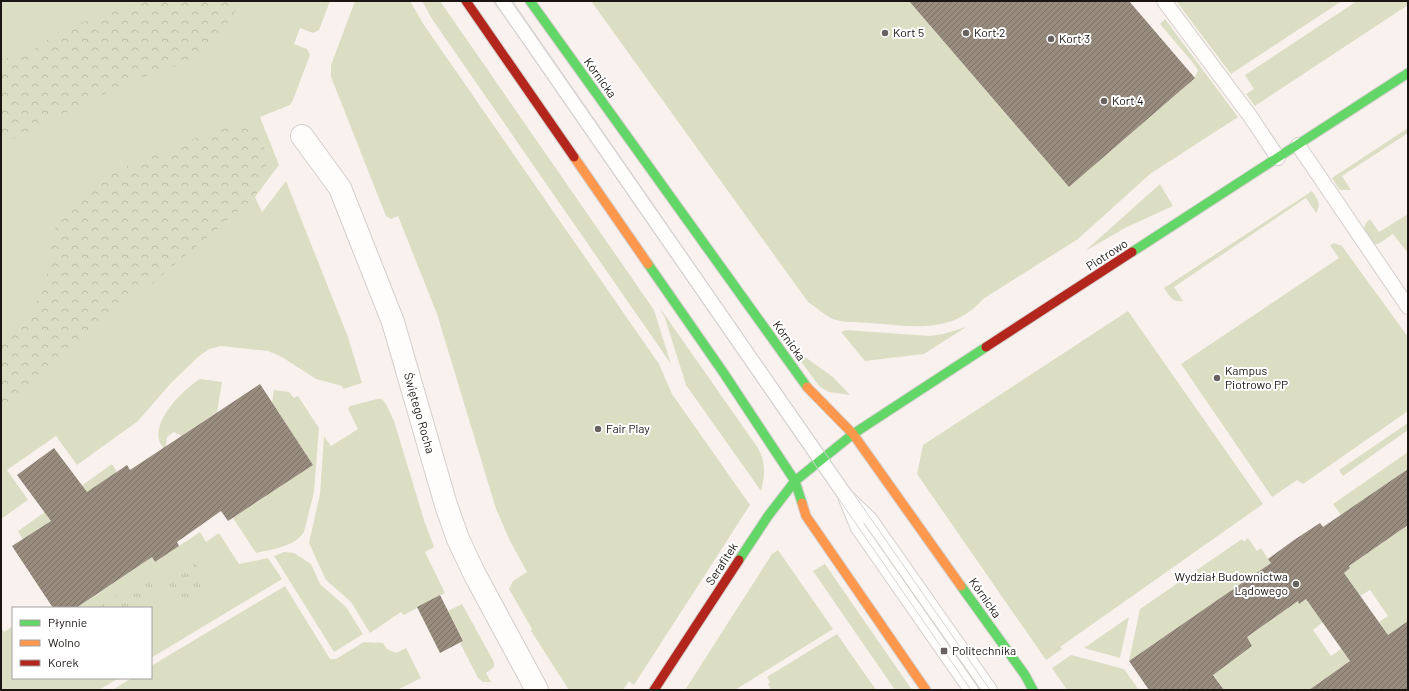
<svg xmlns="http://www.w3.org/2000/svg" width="1409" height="691" font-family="Barlow,sans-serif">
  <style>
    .green { fill: #dcdec4 }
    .forest { fill: url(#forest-crowns) }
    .park { fill: url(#park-tufts) }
    .building { fill: url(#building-hatch) }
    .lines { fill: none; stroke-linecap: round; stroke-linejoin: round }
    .lane-casing { stroke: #d4ceca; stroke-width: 16 }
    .street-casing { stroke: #d4ceca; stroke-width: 24 }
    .fast-casing { stroke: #d4ceca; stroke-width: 11 }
    .slow-casing { stroke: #d4ceca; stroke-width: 11 }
    .jam-casing { stroke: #d4ceca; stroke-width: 11 }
    .lane { stroke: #fefdfc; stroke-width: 14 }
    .street { stroke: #fefdfc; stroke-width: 22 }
    .fast { stroke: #63d668; stroke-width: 9 }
    .slow { stroke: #ff974d; stroke-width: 9 }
    .jam { stroke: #b3261e; stroke-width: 9 }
    .tram { stroke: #d5d3d3; stroke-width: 1 }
    .poi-dot { fill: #68615f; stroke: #fff; stroke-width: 1.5 }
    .labels { text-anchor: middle; stroke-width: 4; stroke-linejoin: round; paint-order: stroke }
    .poi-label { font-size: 12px; fill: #1a1412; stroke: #fff; text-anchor: start }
    .street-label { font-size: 12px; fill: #1a1412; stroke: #fff }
  </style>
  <defs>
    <pattern id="forest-crowns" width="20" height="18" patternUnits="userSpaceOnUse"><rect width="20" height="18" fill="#dcdec4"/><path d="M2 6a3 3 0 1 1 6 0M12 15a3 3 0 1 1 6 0" fill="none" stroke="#bcbea7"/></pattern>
    <pattern id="park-tufts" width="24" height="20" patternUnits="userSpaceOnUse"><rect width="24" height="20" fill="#dcdec4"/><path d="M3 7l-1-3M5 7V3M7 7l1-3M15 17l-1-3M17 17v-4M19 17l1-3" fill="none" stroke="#bcbea7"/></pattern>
    <pattern id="building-hatch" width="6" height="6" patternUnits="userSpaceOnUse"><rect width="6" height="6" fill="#988c7f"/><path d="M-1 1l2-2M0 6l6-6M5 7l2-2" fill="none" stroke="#7b7167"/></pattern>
  </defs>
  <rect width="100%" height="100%" fill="#f9f1ee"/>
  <path class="green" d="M 1,1 L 330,1 L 319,30 L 313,33 L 300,28 L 294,44 L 307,49 L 310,55 L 293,100 L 290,105 L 260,117 L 279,165 L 255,197 L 262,212 L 286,181 L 348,337 L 362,383 L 343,389 L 342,386 L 316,379 L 282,357 L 268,351 L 221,346 L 209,349 L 198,357 L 171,383 L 138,421 L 77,465 L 56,436 L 7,470 L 28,500 L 1,519 Z
    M 355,1 L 410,1 L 424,25 L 659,364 L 672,394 L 750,505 L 634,685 L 629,681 L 623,690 L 569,690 L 531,631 L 532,629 L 509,589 L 513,581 L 527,572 L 510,541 L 496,509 L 437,314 L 398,216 L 391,219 L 386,216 L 331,77 L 331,65 Z
    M 422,1 L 440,1 L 654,310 L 671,364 L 432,19 Z
    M 591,1 L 909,1 L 1069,187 L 1195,78 L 1198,70 L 1193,63 L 1160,24 L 1165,19 L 1238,117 L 1150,174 L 1078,239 L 983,299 C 952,335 912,326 870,323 C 859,322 843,323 833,319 C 824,315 816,307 808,302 Z
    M 1176,1 L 1342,1 L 1231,74 Z
    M 1357,1 L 1408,1 L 1408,5 L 1255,106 L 1246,94 L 1254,89 L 1245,75 Z
    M 1408,128 L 1408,133 L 1342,176 L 1351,190 L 1340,190 L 1332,178 Z
    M 1160,184 L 1173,206 L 1127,227 L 1085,251 Z
    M 1312,191 C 1317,199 1322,204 1316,213 L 1306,198 L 1174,287 L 1183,301 C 1172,303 1169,295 1164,288 Z
    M 1408,214 L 1408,253 L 1393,234 L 1378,244 L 1375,244 L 1363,231 L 1366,223 L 1370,219 L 1379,232 Z
    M 1334,243 L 1342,246 L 1408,337 L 1408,411 L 1303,484 L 1297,480 L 1272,497 L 1181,364 L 1339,258 L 1330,245 Z
    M 660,308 L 758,448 C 766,463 765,475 761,491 L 686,385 L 665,318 Z
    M 1128,311 L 1263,504 L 1060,647 L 1062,649 L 1046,660 L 917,474 L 923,445 Z
    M 966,327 L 924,354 L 865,361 L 841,332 L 846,330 L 930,336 L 943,334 Z
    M 781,335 L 798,352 L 833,377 L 850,395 L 829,392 L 820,387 Z
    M 200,379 L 222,382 L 217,412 L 182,436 L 174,432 L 167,437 L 166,446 L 177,461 L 174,464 C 170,457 164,450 160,443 C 151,420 184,389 200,379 Z
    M 274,390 L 289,392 L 294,398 L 298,396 L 319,428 L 314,492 L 304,532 C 294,547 273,549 256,553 L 233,518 L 313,465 L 272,403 Z
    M 377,399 L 382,399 L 386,404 L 394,421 L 424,520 L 434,547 L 425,552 L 445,593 L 404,615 L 401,612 L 370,633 L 351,602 L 326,580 L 309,543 L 320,494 L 324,436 L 331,446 L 358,429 L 348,409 L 350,406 Z
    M 1408,423 L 1408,430 L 1343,476 L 1339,470 Z
    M 1408,452 L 1408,469 L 1341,515 L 1333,504 Z
    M 112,464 L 117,472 L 106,485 L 23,540 L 18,531 Z
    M 1408,525 L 1408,621 L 1388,635 L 1379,622 L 1388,616 L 1370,590 L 1360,596 L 1344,573 L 1350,568 L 1349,566 Z
    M 200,532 L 206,542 L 219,533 L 239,564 L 268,558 L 282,579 L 151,658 L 151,608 L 76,608 L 152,557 L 155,562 Z
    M 1248,538 L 1257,551 L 1261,548 L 1271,563 L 1129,661 L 1140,609 L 1242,539 L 1244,542 Z
    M 778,550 L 833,629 L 735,690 L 685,690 L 772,554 Z
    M 284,552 L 294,553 L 311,564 L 320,584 L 346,607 L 363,634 L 334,652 L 274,556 Z
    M 825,564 L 912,690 L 895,690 L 813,571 Z
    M 285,586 L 330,659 L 336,659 L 364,642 L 383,643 L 387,649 L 396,653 L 406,648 L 421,678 L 397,690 L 112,690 L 132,678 L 151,678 L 151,666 Z
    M 1306,599 L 1323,622 L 1313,630 L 1331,656 L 1341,649 L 1350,661 L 1309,690 L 1224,690 L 1207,665 L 1244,652 L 1252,646 L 1247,637 L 1298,601 L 1300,603 Z
    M 462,604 L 494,662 L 494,667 L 486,673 L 491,682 L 483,682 L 478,678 L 460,643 L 463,641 L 448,611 Z
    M 1129,617 L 1120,658 L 1084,648 Z
    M 13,626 L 13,678 L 119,678 L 99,690 L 1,690 L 1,627 L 4,632 Z
    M 837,634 L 876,690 L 771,690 L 768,684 L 770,682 L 767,677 Z
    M 1071,655 L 1124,669 L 1139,690 L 1067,690 L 1052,668 Z"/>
  <path class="forest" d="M 132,1 L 239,1 L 238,8 L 204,56 L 129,82 L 20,136 L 1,143 L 1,59 L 25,56 L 61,30 L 128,6 Z
    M 233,123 L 251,131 L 264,145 L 267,167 L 255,197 L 1,411 L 1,343 L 17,332 L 45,288 L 54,230 L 94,180 Z"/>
  <path class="park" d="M 195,562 L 209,585 L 180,604 L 165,581 Z
    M 148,575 L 156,588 L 124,608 L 97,608 Z"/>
  <path class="building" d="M 909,1 L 1129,1 L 1195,78 L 1069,187 Z
    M 260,384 L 313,465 L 228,521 L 221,511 L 177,542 L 179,546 L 155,562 L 152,557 L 76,608 L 53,608 L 12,546 L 51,521 L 17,475 L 54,448 L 87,492 L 127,465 L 130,470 Z
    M 1408,469 L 1408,525 L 1349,566 L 1350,568 L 1344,573 L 1388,635 L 1408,621 L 1408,690 L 1309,690 L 1350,661 L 1306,599 L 1299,604 L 1298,601 L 1247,637 L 1252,646 L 1213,675 L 1224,690 L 1149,690 L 1129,661 L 1271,563 L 1268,559 L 1294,540 L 1320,523 L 1323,527 Z
    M 440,595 L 463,641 L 440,653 L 417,607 Z"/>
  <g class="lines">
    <defs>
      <path id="lane" d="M 503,1 L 845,495 L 870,519 L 990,690
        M 1164,1 L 1250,116 L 1278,158
        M 1298,145 L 1408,307
        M 846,499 L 858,528 L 971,690"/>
      <path id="street" d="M 302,136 L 340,188 L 393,322 L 446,505 L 458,539 L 474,573 L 537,690"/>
      <path id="fast" d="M 530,1 L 807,387
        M 1132,252 L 1408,73
        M 648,264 L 723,372 L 795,481 L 802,503
        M 739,560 L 768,516 L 795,481 L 853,434 L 986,347
        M 961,586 L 1025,675 L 1033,690"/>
      <path id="slow" d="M 574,157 L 648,264
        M 807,387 L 853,434 L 961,586
        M 802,503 L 806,516 L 926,690"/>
      <path id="jam" d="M 466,1 L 574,157
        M 986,347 L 1132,252
        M 654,690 L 739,560"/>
    </defs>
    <use href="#lane" class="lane-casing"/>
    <use href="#street" class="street-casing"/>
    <use href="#fast" class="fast-casing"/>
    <use href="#slow" class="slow-casing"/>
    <use href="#jam" class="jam-casing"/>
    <use href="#lane" class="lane"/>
    <use href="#street" class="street"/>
    <use href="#fast" class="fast"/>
    <use href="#slow" class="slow"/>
    <use href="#jam" class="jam"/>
    <path class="tram" d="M 493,1 L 524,44 L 971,690
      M 511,1 L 990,690"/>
  </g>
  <g class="poi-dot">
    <circle cx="885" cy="33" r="4"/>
    <circle cx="966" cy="33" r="4"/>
    <circle cx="1051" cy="39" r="4"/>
    <circle cx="1104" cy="101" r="4"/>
    <circle cx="1217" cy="378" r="4"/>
    <circle cx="598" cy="429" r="4"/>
    <circle cx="1296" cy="584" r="4"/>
    <rect x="940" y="647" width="8" height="8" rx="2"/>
  </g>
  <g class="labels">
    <g class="poi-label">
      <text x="893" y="37">Kort 5</text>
      <text x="974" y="37">Kort 2</text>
      <text x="1059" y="43">Kort 3</text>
      <text x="1112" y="105">Kort 4</text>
      <text x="1225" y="375">Kampus<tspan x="1225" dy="14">Piotrowo PP</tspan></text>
      <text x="606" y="433">Fair Play</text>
      <text x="1288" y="581" text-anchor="end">Wydział Budownictwa<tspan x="1288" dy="14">Lądowego</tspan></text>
      <text x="952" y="655">Politechnika</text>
    </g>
    <g class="street-label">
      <text transform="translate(600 78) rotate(54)" y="4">Kórnicka</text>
      <text transform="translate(1107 255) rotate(-33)" y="4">Piotrowo</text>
      <text transform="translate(789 341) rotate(54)" y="4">Kórnicka</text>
      <text transform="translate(419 413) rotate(74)" y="4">Świętego Rocha</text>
      <text transform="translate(722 564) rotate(-57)" y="4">Serafitek</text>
      <text transform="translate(985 598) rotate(55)" y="4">Kórnicka</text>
    </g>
  </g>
  <rect width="1409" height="691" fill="none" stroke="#1a1412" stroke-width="4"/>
  <rect x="12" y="607" width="140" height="72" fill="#ffffff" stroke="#a3a1a0"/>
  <rect x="20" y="620" width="20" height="6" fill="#63d668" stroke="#a3a1a0"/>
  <text x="48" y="627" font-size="12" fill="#1a1412">Płynnie</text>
  <rect x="20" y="640" width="20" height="6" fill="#ff974d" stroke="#a3a1a0"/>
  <text x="48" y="647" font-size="12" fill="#1a1412">Wolno</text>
  <rect x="20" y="660" width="20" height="6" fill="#b3261e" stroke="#a3a1a0"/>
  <text x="48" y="667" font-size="12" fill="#1a1412">Korek</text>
</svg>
